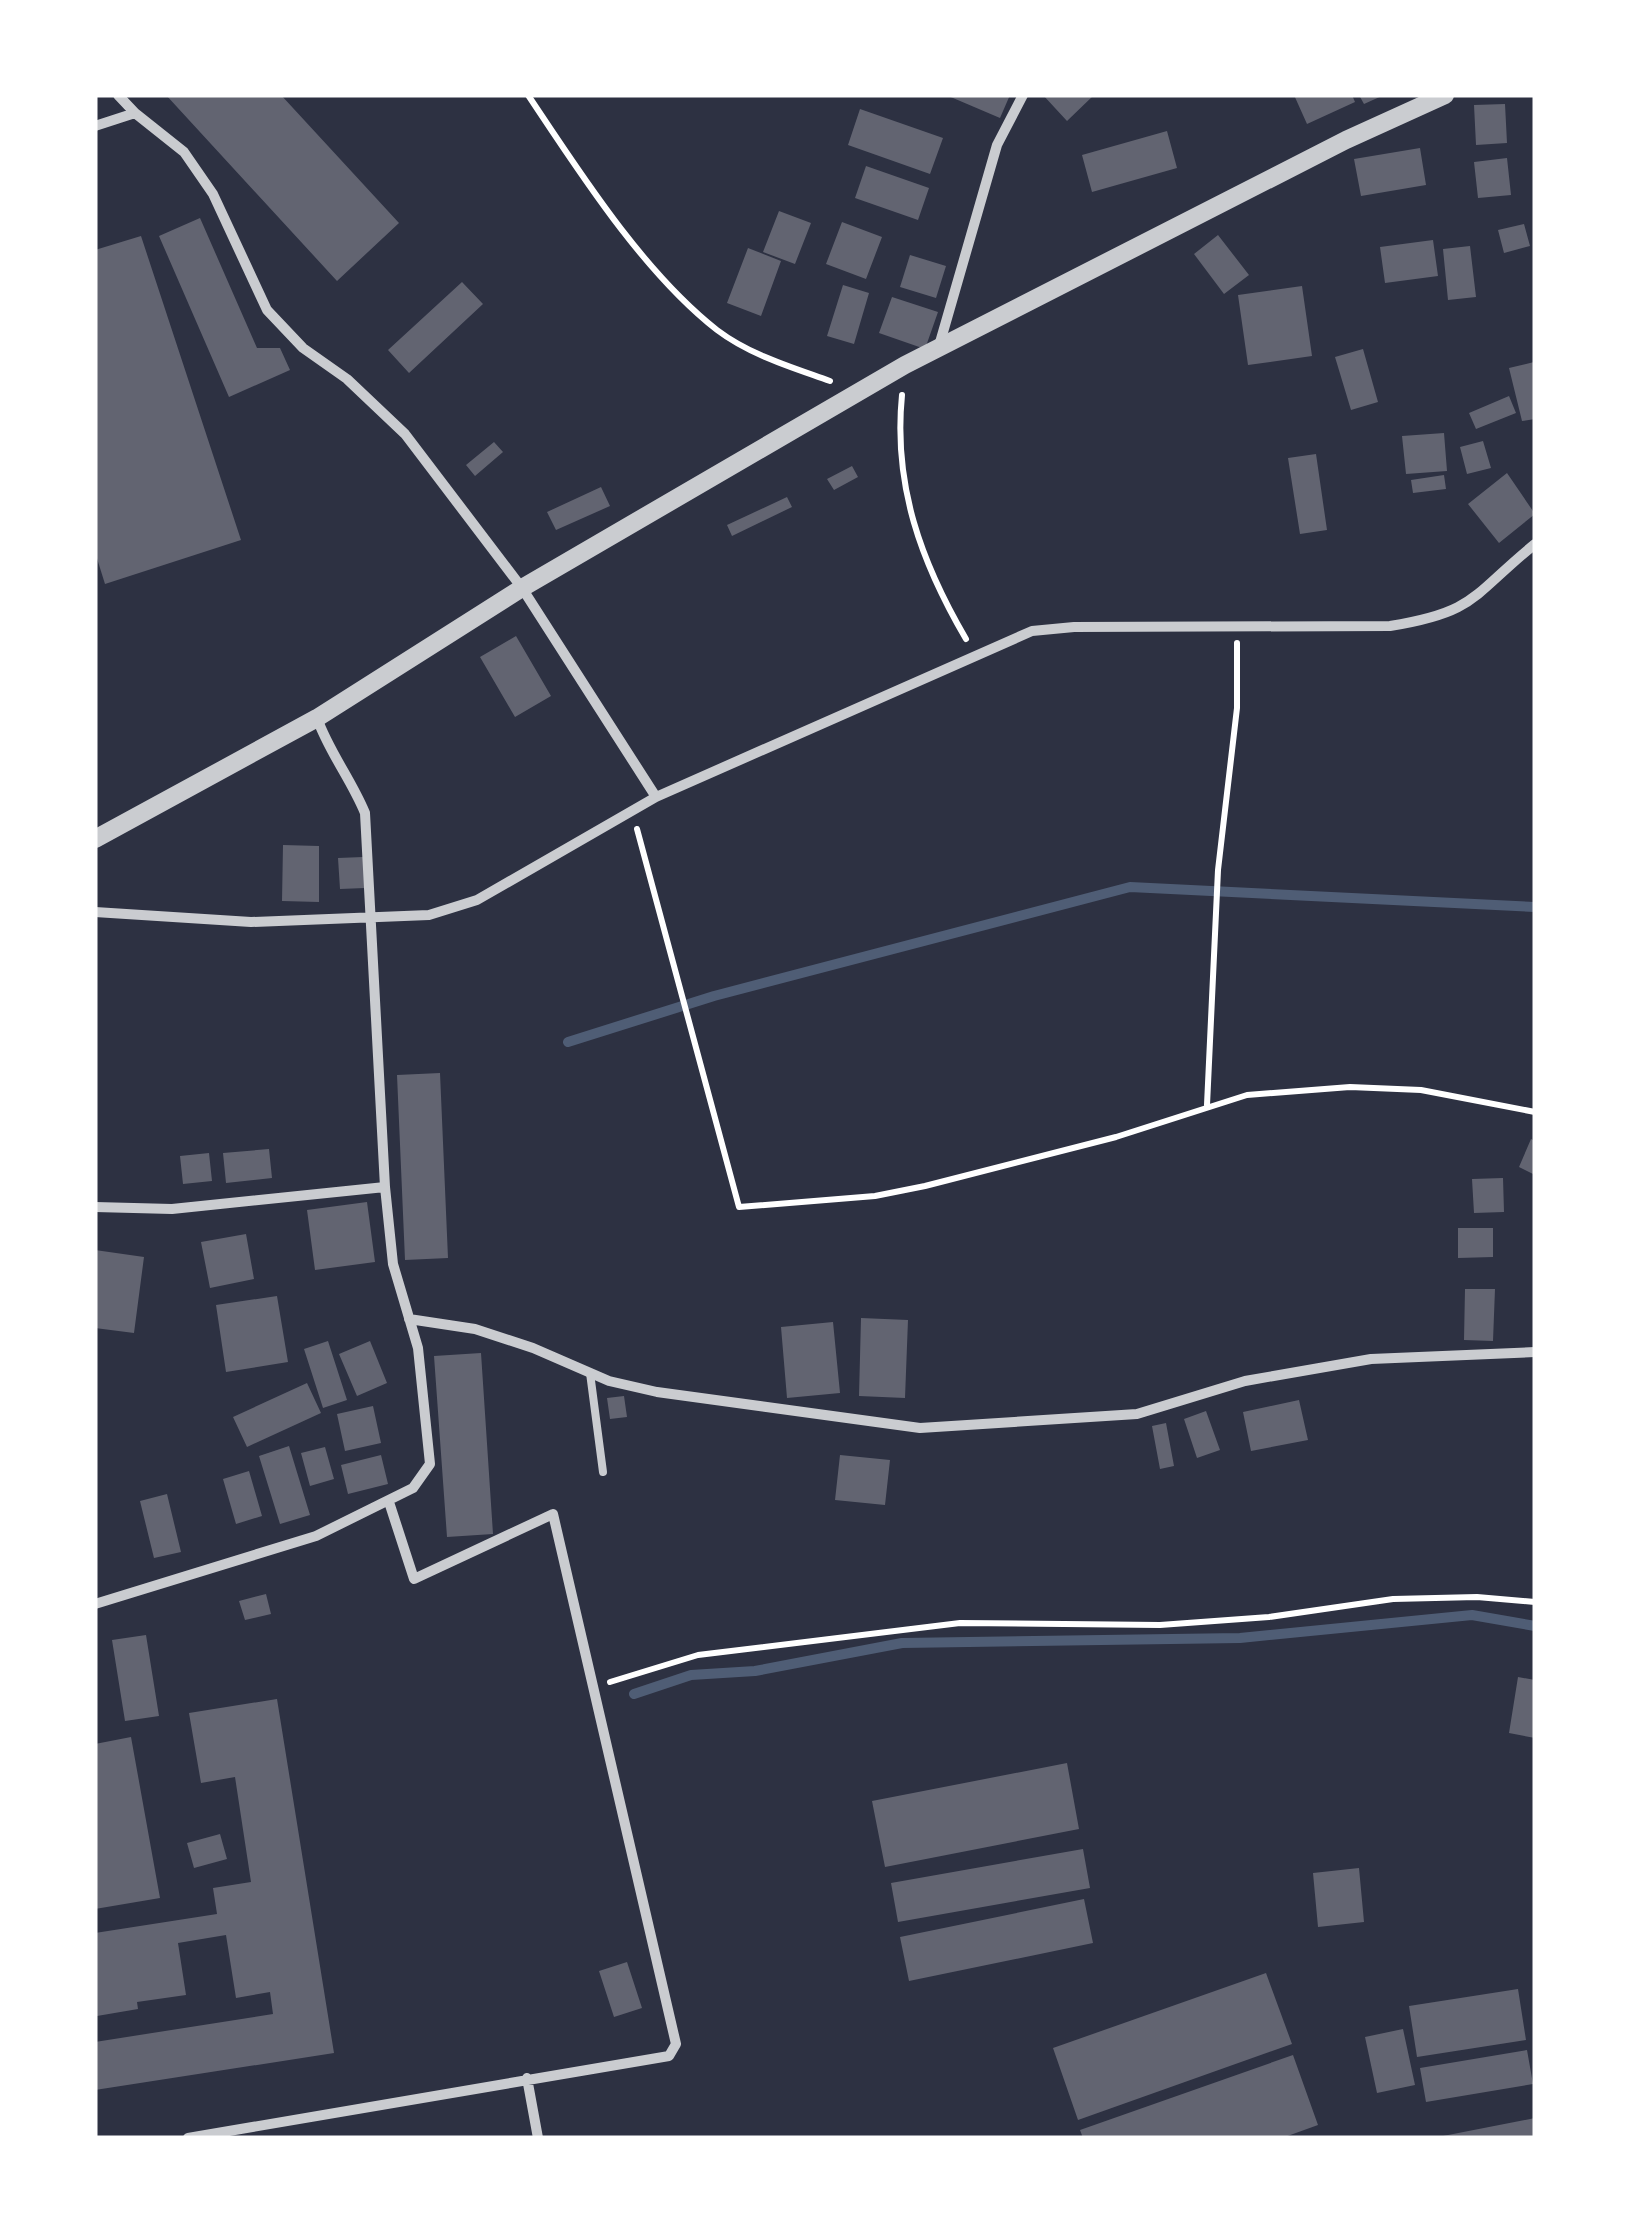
<svg xmlns="http://www.w3.org/2000/svg" width="1630" height="2233" font-family="Overpass,sans-serif">
  <style>
    .lines { fill: none; stroke-linecap: round; stroke-linejoin: round }
    .stream { stroke: #4f5d75; stroke-width: 10 }
    .building { fill: #626471 }
    .path { stroke: #fff; stroke-width: 6 }
    .service { stroke: #caccd0; stroke-width: 8 }
    .minor { stroke: #caccd0; stroke-width: 10 }
    .tertiary { stroke: #caccd0; stroke-width: 18 }
  </style>
  <rect width="100%" height="100%" fill="#2d3142"/>
  <g class="lines">
    <path class="stream" d="M 568,1042 L 714,996 L 1130,887 L 1535,907
      M 634,1694 L 691,1675 L 755,1671 L 902,1643 L 1240,1638 L 1472,1615 L 1535,1626"/>
  </g>
  <path class="building" d="M 166,95 L 281,95 L 399,223 L 337,281 Z
    M 946,95 L 1010,95 L 1000,118 Z
    M 1043,95 L 1094,95 L 1067,121 Z
    M 1294,95 L 1352,95 L 1355,102 L 1307,124 Z
    M 1359,95 L 1384,95 L 1364,104 Z
    M 1505,104 L 1507,143 L 1476,145 L 1474,105 Z
    M 860,109 L 943,138 L 930,174 L 848,145 Z
    M 1167,131 L 1177,168 L 1092,192 L 1082,155 Z
    M 1420,148 L 1426,185 L 1361,196 L 1354,159 Z
    M 1507,158 L 1511,195 L 1478,198 L 1474,162 Z
    M 866,166 L 929,188 L 918,220 L 855,198 Z
    M 779,211 L 811,223 L 795,264 L 763,252 Z
    M 200,218 L 257,348 L 280,348 L 290,370 L 229,397 L 159,236 Z
    M 842,222 L 882,237 L 866,279 L 826,264 Z
    M 1524,224 L 1530,246 L 1504,253 L 1498,230 Z
    M 1218,235 L 1249,275 L 1224,294 L 1194,254 Z
    M 141,236 L 241,540 L 105,584 L 95,552 L 95,250 Z
    M 1433,240 L 1438,276 L 1385,283 L 1380,247 Z
    M 1470,246 L 1476,297 L 1448,300 L 1443,249 Z
    M 748,248 L 781,261 L 761,316 L 727,303 Z
    M 910,255 L 946,266 L 936,298 L 900,287 Z
    M 462,282 L 483,304 L 409,373 L 388,350 Z
    M 843,285 L 869,293 L 854,344 L 827,336 Z
    M 1302,286 L 1312,356 L 1248,365 L 1238,295 Z
    M 892,297 L 938,312 L 925,349 L 879,333 Z
    M 1363,349 L 1378,402 L 1351,410 L 1335,357 Z
    M 1534,362 L 1535,419 L 1522,421 L 1509,368 Z
    M 1509,396 L 1516,413 L 1476,429 L 1469,413 Z
    M 1444,433 L 1447,471 L 1406,474 L 1402,436 Z
    M 1483,441 L 1491,468 L 1467,474 L 1460,447 Z
    M 494,442 L 503,452 L 475,476 L 466,465 Z
    M 1316,454 L 1327,530 L 1300,534 L 1288,458 Z
    M 852,466 L 858,477 L 834,490 L 827,479 Z
    M 1507,473 L 1535,514 L 1499,543 L 1468,504 Z
    M 1444,475 L 1446,489 L 1413,493 L 1411,480 Z
    M 601,487 L 610,506 L 556,530 L 547,512 Z
    M 787,497 L 792,507 L 732,536 L 727,525 Z
    M 516,636 L 551,696 L 515,717 L 480,657 Z
    M 283,845 L 319,846 L 319,902 L 282,901 Z
    M 363,857 L 365,888 L 340,889 L 338,858 Z
    M 440,1073 L 448,1258 L 405,1260 L 397,1075 Z
    M 1531,1139 L 1535,1141 L 1535,1175 L 1519,1167 Z
    M 269,1149 L 272,1178 L 226,1183 L 223,1153 Z
    M 209,1153 L 212,1181 L 183,1184 L 180,1156 Z
    M 1503,1178 L 1504,1212 L 1474,1213 L 1472,1179 Z
    M 367,1202 L 375,1262 L 315,1270 L 307,1210 Z
    M 1458,1228 L 1493,1228 L 1493,1257 L 1458,1258 Z
    M 246,1234 L 254,1279 L 210,1288 L 201,1242 Z
    M 95,1250 L 144,1257 L 134,1333 L 95,1328 Z
    M 1465,1289 L 1495,1289 L 1493,1341 L 1464,1340 Z
    M 277,1296 L 288,1362 L 226,1372 L 216,1305 Z
    M 861,1318 L 908,1320 L 905,1398 L 859,1396 Z
    M 833,1322 L 840,1393 L 787,1398 L 781,1327 Z
    M 328,1341 L 347,1400 L 323,1408 L 304,1349 Z
    M 370,1341 L 387,1383 L 357,1396 L 339,1354 Z
    M 481,1353 L 493,1534 L 447,1537 L 434,1356 Z
    M 307,1383 L 321,1413 L 247,1447 L 233,1417 Z
    M 624,1396 L 627,1417 L 610,1419 L 607,1398 Z
    M 1299,1400 L 1308,1440 L 1251,1451 L 1243,1412 Z
    M 373,1406 L 381,1443 L 345,1451 L 337,1414 Z
    M 1206,1411 L 1220,1450 L 1197,1458 L 1184,1419 Z
    M 1166,1423 L 1174,1466 L 1160,1469 L 1152,1426 Z
    M 289,1446 L 310,1515 L 280,1524 L 259,1456 Z
    M 325,1447 L 334,1479 L 310,1486 L 301,1453 Z
    M 381,1455 L 388,1484 L 348,1494 L 341,1465 Z
    M 840,1455 L 890,1460 L 885,1505 L 835,1500 Z
    M 249,1471 L 262,1516 L 236,1524 L 223,1479 Z
    M 167,1494 L 181,1552 L 154,1558 L 140,1501 Z
    M 266,1594 L 271,1614 L 245,1620 L 239,1601 Z
    M 146,1635 L 159,1716 L 125,1721 L 112,1640 Z
    M 1518,1677 L 1535,1680 L 1535,1738 L 1509,1733 Z
    M 277,1699 L 334,2053 L 95,2090 L 95,2042 L 273,2014 L 270,1992 L 236,1998 L 226,1935 L 178,1943 L 186,1995 L 137,2002 L 138,2009 L 97,2016 L 95,1933 L 217,1914 L 213,1888 L 251,1882 L 235,1777 L 201,1783 L 189,1713 Z
    M 131,1737 L 160,1898 L 95,1909 L 95,1744 Z
    M 1067,1763 L 1079,1829 L 885,1867 L 872,1801 Z
    M 220,1834 L 227,1859 L 194,1868 L 187,1843 Z
    M 1083,1849 L 1090,1888 L 898,1922 L 891,1883 Z
    M 1359,1868 L 1364,1922 L 1318,1927 L 1313,1873 Z
    M 1084,1899 L 1093,1943 L 909,1981 L 900,1937 Z
    M 627,1962 L 642,2008 L 614,2017 L 599,1971 Z
    M 1266,1973 L 1292,2044 L 1078,2120 L 1053,2048 Z
    M 1518,1989 L 1526,2040 L 1417,2057 L 1409,2006 Z
    M 1403,2029 L 1415,2085 L 1377,2093 L 1365,2037 Z
    M 1527,2050 L 1533,2084 L 1426,2102 L 1420,2068 Z
    M 1293,2055 L 1318,2125 L 1282,2138 L 1083,2138 L 1080,2130 Z
    M 1535,2118 L 1535,2138 L 1443,2138 L 1443,2136 Z"/>
  <g class="lines">
    <path class="path" d="M 528,95 C 580,173 643,272 717,330 C 750,355 791,367 830,381
      M 902,395 C 893,485 921,562 966,639
      M 637,829 L 739,1207 L 875,1196 L 925,1186 L 1116,1137 L 1247,1095 L 1350,1087 L 1421,1090 L 1535,1112
      M 1207,1105 L 1218,870 L 1237,708 L 1237,643
      M 610,1682 L 698,1655 L 960,1623 L 1160,1625 L 1269,1617 L 1393,1599 L 1477,1597 L 1535,1602"/>
    <path class="service" d="M 590,1373 L 603,1472"/>
    <path class="minor" d="M 135,113 L 184,152 L 213,194 L 267,310 L 303,348 L 347,379 L 405,434 L 522,588 L 656,797
      M 95,126 L 135,113 L 118,95
      M 939,346 L 997,145 L 1023,95
      M 95,912 L 251,922 L 429,915 L 477,900 L 656,797 L 1032,631 L 1074,627 L 1390,626 C 1477,612 1472,595 1535,544
      M 95,1207 L 172,1209 L 385,1187
      M 409,1319 L 475,1329 L 533,1348 L 609,1381 L 657,1392 L 920,1428 L 1137,1414 L 1245,1381 L 1371,1359 L 1535,1352
      M 95,1604 L 316,1536 L 413,1488 L 430,1464 L 418,1348 L 393,1264 L 385,1187 L 365,813 C 351,779 329,752 317,718
      M 527,2078 L 538,2138
      M 188,2138 L 669,2056 L 676,2044 L 553,1514 L 414,1579 L 389,1502"/>
    <path class="tertiary" d="M 95,839 L 317,718 L 522,588 L 905,365 L 1346,140 L 1445,95"/>
  </g>
  <rect width="1630" height="2233" fill="none" stroke="#ffffff" stroke-width="195"/>
</svg>
